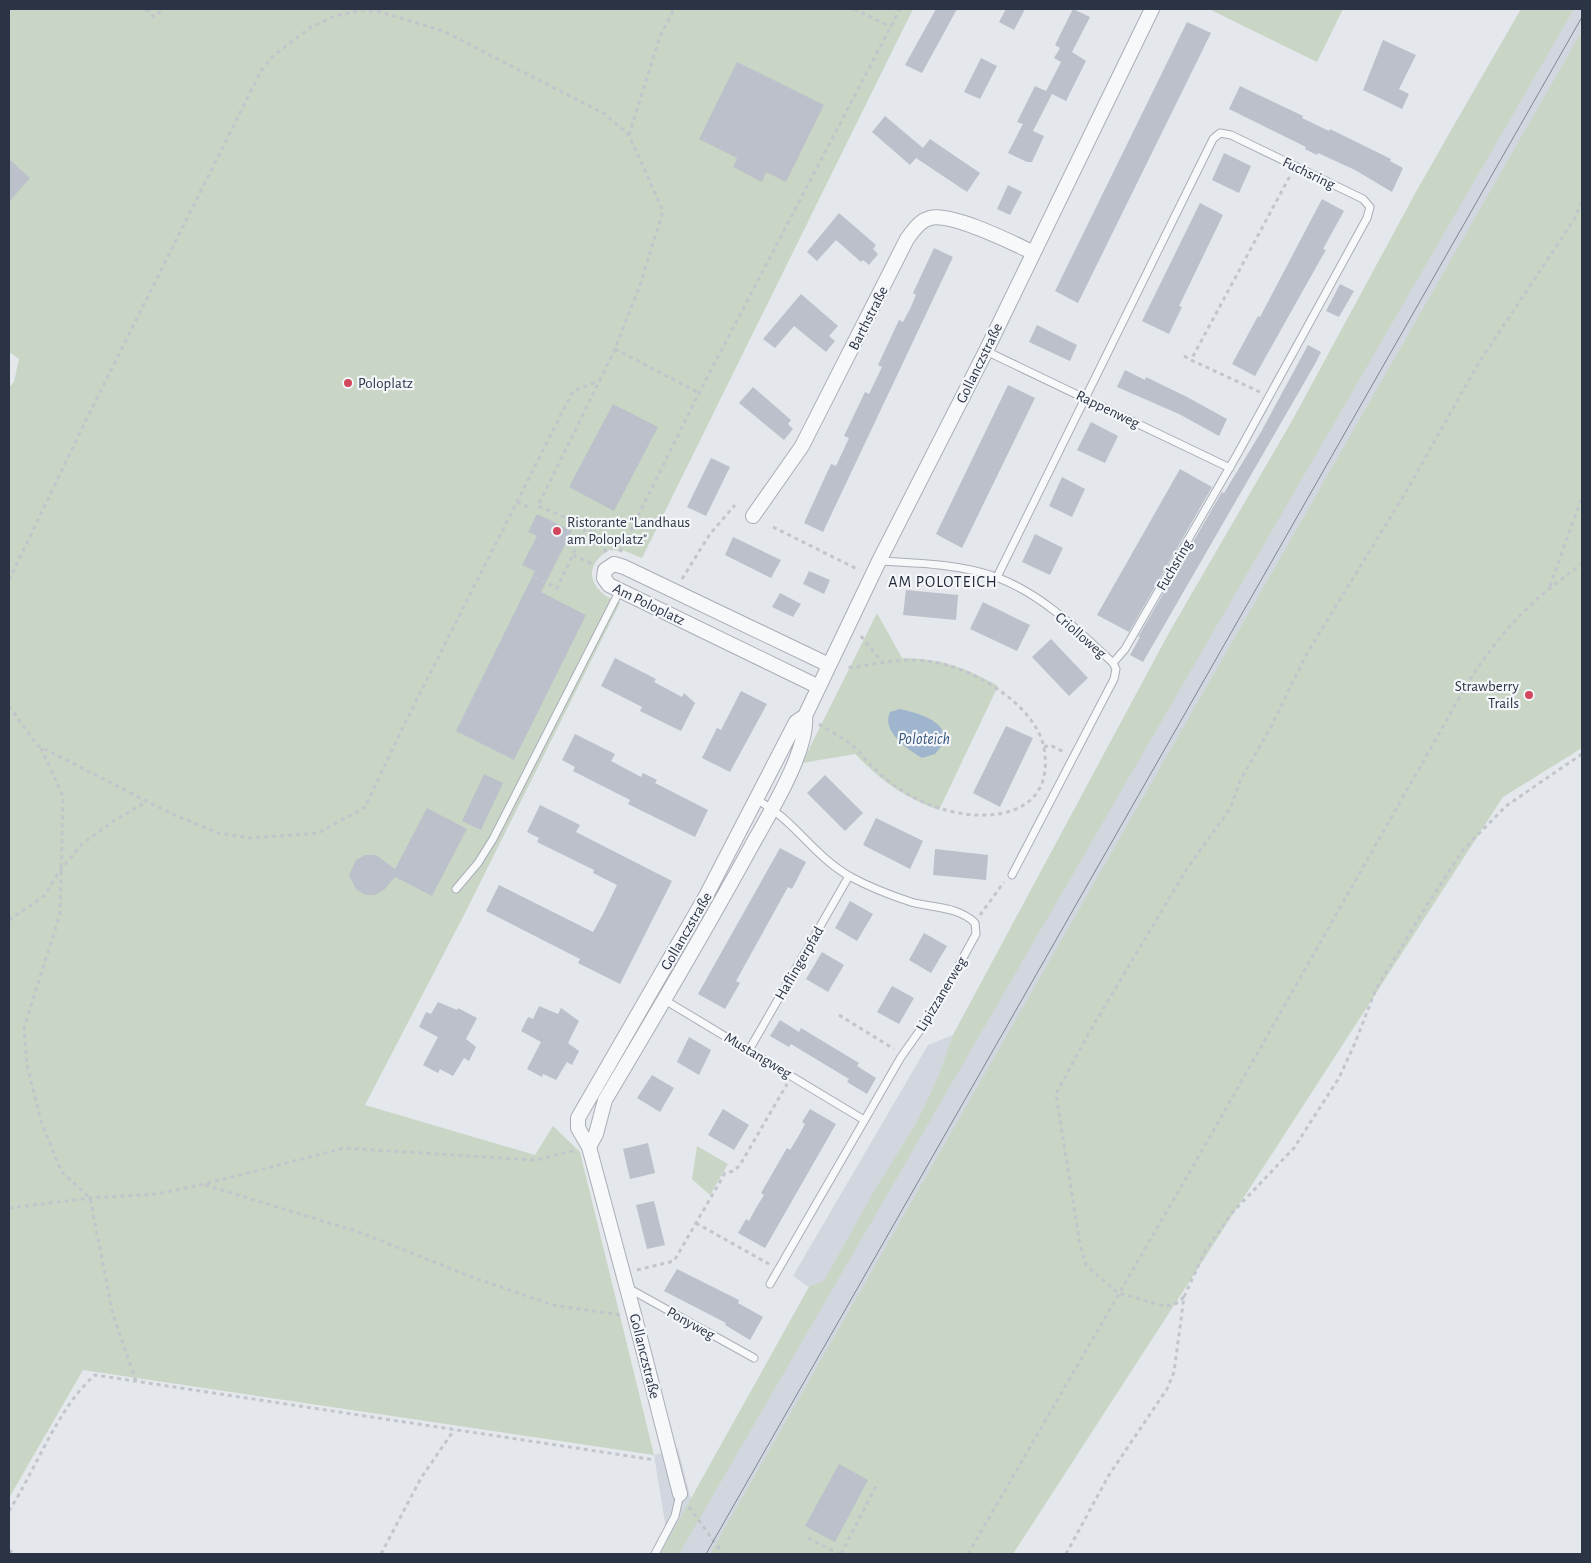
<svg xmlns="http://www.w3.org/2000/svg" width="1591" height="1563" font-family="'Alegreya Sans',sans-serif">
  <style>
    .built { fill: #d2d6de }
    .green { fill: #c9d6c5 }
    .water { fill: #9eb5cd }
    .building { fill: #bbc0ca }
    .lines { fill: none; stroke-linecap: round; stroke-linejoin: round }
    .lane-casing { stroke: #a8aeb7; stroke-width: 9 }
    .street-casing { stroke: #a8aeb7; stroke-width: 16 }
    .path { stroke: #c2c5cb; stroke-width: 3; stroke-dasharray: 4 4; stroke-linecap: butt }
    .lane { stroke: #f7f8fa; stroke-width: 7 }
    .street { stroke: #f7f8fa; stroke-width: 14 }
    .tram { stroke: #7c8696; stroke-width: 1 }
    .poi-dot { fill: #d3475c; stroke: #f4f6f9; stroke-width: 2 }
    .labels { text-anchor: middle; stroke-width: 4.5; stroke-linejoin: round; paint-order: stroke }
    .street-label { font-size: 15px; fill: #2a3445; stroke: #f4f6f9 }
    .poi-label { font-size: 15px; fill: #2a3445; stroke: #f4f6f9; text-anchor: start }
    .neighbourhood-label { font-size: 16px; letter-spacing: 1px; fill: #1d2536; stroke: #f4f6f9 }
    .water-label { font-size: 16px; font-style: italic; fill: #33537b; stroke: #f4f6f9 }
  </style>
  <rect width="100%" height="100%" fill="#e4e7ec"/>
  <path class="built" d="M 1521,9 L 1582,9 L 1582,137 L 765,1554 L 660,1554 L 668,1541 L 654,1455 L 678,1449 L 691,1499 L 809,1287 L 793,1276 L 928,1045 L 953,1035 L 1169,633 L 1292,421 L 1446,139 Z"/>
  <path class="green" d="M 9,9 L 913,9 L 642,558 L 625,551 L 609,550 C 580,568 591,592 620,603 L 465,913 L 365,1105 L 535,1155 L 553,1126 L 580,1152 L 654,1455 L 83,1370 L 9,1498 L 9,387 L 14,382 L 19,359 L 9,352 Z
    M 1209,9 L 1343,9 L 1317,62 Z
    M 1521,9 L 1574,9 L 679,1554 L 660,1554 L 809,1287 L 824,1281 L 876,1188 L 917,1122 L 939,1075 L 953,1035 L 1169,633 L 1292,421 L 1417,190 Z
    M 1582,31 L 1582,748 L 1503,797 L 1013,1554 L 710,1554 Z
    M 877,613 L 902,658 C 941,659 965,667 998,686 L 939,810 C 905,798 880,780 855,754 L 802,763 Z
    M 697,1146 L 728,1164 L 710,1195 L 692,1179 Z"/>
  <path class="water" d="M 900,709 C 917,713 947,720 945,742 L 935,754 L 922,758 C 907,749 881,731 890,712 Z"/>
  <path class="building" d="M 936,9 L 957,9 L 922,73 L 905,65 Z
    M 1006,9 L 1025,9 L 1014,30 L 999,22 Z
    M 1073,9 L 1090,17 L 1072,52 L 1086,61 L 1066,101 L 1052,94 L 1033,131 L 1044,136 L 1032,162 L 1027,162 L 1008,153 L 1023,124 L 1017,122 L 1035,86 L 1046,91 L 1061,62 L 1054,58 L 1060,48 L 1055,45 Z
    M 1187,22 L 1211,33 L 1078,303 L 1055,291 Z
    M 1383,40 L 1416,55 L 1399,89 L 1409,94 L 1402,109 L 1363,90 Z
    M 981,58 L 997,66 L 980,99 L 964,92 Z
    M 737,62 L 824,105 L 786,182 L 766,172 L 762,182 L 733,167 L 737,158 L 699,139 Z
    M 1240,86 L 1303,116 L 1302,118 L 1329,131 L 1330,129 L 1391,159 L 1390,161 L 1403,168 L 1392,192 L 1355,170 L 1318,153 L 1317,155 L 1305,149 L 1306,147 L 1229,109 Z
    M 885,116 L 923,148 L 930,139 L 980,173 L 967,192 L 916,158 L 910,165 L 872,132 Z
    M 1224,153 L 1251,166 L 1239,193 L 1212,180 Z
    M 9,159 L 30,178 L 9,202 Z
    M 1008,185 L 1022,192 L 1010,215 L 997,209 Z
    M 1322,199 L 1344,211 L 1323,249 L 1326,250 L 1319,262 L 1255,376 L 1232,364 L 1258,316 L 1260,317 Z
    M 1200,203 L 1223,215 L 1179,306 L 1182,307 L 1169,334 L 1142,321 Z
    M 839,213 L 876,245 L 873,249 L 878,254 L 869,265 L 863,260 L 861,262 L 836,240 L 817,261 L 807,252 Z
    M 934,248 L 953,257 L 823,532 L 804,523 L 831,464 L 836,466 L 849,438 L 844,436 L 865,392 L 869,394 L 882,367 L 878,365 L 899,320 L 903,322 L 910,309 L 916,295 L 913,293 Z
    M 1340,284 L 1354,291 L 1339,317 L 1326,311 Z
    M 801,294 L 838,326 L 829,336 L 835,341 L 826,352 L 794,326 L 775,348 L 763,339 Z
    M 1037,325 L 1077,345 L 1070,361 L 1029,342 Z
    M 1308,345 L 1321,352 L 1315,364 L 1143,662 L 1130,655 L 1140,637 L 1138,637 L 1222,492 L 1224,493 L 1261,432 Z
    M 1125,370 L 1145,380 L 1146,377 L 1187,397 L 1227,419 L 1219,436 L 1179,414 L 1117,387 Z
    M 1008,385 L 1035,398 L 962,548 L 936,534 Z
    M 753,387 L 791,420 L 788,424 L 793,429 L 784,440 L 739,403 Z
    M 613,404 L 658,427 L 614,511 L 569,487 Z
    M 1091,422 L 1118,436 L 1105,463 L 1077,450 Z
    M 711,458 L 730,467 L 706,516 L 687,507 Z
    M 1180,469 L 1212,487 L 1129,632 L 1097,615 Z
    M 1062,477 L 1085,489 L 1072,517 L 1049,506 Z
    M 537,514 L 572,531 L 541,592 L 586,615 L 514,760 L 456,731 L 535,571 L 522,565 L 537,536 L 528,532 Z
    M 1035,534 L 1063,548 L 1050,575 L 1022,562 Z
    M 733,537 L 781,560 L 771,578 L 725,555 Z
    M 809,571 L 830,580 L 824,594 L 803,584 Z
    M 906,590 L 958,595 L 956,620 L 903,615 Z
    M 780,593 L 801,604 L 793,617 L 772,607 Z
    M 983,602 L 1030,625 L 1017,651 L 970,629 Z
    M 1051,639 L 1088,678 L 1069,696 L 1032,657 Z
    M 615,658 L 656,679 L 654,682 L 682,697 L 684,693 L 695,703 L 681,731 L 640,711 L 642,707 L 601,686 Z
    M 741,691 L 767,704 L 730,772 L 702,758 L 717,728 L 721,730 Z
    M 1006,726 L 1033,738 L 1000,807 L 973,793 Z
    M 575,734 L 615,754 L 611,761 L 641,777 L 643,773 L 657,780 L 655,783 L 708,810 L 695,837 L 628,804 L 630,800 L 573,771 L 575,767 L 562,760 Z
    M 484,774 L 503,783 L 481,830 L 462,821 Z
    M 825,775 L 863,813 L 845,831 L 807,793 Z
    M 540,805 L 580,825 L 576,832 L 672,881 L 620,984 L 578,963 L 580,959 L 486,911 L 499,885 L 593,932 L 603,914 L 617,885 L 593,873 L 594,870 L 537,842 L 539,838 L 527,832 Z
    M 427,808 L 467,829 L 432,896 L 395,877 L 384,890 L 375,895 L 365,895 L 356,889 L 349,875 L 356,860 L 365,855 L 376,855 L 395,869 Z
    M 876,818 L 923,841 L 910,869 L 863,845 Z
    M 780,848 L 806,862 L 792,889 L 788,887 L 736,981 L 740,983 L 725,1009 L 698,994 Z
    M 935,849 L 988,855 L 986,880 L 933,875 Z
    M 850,901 L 873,914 L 857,941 L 835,928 Z
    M 924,933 L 947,946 L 931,973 L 909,960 Z
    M 822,952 L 844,965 L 828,992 L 806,979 Z
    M 892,986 L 914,998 L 899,1024 L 877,1012 Z
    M 438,1002 L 457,1010 L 458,1008 L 477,1018 L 466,1039 L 476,1047 L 469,1061 L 464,1058 L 453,1076 L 440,1069 L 438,1073 L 423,1065 L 438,1037 L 419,1027 L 426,1012 L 431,1014 Z
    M 539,1006 L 558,1014 L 561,1008 L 579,1021 L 568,1043 L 579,1051 L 572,1065 L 567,1062 L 556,1080 L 543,1074 L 542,1077 L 527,1069 L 541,1042 L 521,1031 L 528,1017 L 533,1019 Z
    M 780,1020 L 799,1032 L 801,1028 L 859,1063 L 857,1066 L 876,1078 L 867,1094 L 847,1082 L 849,1079 L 791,1044 L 789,1047 L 770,1036 Z
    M 689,1037 L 711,1050 L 699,1075 L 677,1062 Z
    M 652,1075 L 674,1088 L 660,1112 L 637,1098 Z
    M 723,1109 L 749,1125 L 734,1150 L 708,1135 Z
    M 810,1109 L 836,1124 L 765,1248 L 738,1233 L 746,1219 L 749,1221 L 756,1208 L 764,1195 L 761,1193 L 787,1148 L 790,1150 L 798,1137 L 805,1124 L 802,1122 Z
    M 648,1143 L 655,1173 L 630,1179 L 623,1149 Z
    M 654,1201 L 665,1245 L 647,1249 L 636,1205 Z
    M 677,1269 L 739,1300 L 738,1303 L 763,1317 L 750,1340 L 725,1325 L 726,1323 L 664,1291 Z
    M 839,1464 L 868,1480 L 835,1542 L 805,1526 Z"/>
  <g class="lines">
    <defs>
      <path id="lane" d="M 986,351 L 1230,468
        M 879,561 C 918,563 960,564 996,577 C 1042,594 1078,630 1113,663 L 1116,669 L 1114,679 L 1012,875
        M 997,577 L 1213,139 L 1220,133 L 1231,135 L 1363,199 L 1370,207 L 1367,218 L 1238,453 L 1125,649 L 1113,663
        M 757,800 C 794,819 814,857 851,877 C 869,887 890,895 911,902 C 932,908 958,906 975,923 L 976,934 L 935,1009 L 901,1057 L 770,1284
        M 456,889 L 478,863 L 493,839 L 620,590
        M 663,999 L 864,1120
        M 749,1050 L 849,876
        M 628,1288 L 754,1358
        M 655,1554 L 675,1516 L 680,1494"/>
      <path id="street" d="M 753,516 L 802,446 L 907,239 C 913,231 919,221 930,218 C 951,212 1011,242 1032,252
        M 819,687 L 609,585 L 604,578 L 605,570 L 614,564 L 624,567 L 829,665
        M 589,1147 L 596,1134 L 605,1100 C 655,1016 704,933 751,847 C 768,816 809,750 805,716
        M 680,1494 L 635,1318 L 589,1147 L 578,1128 L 578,1118 L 706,896 L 796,722 L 805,716 L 879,561 L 986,351 L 1152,9"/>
    </defs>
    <use href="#lane" class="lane-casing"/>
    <use href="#street" class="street-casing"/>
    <path class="path" d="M 146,9 L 154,17 L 163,9
      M 854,9 L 891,27
      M 629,135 L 660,36 L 674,9
      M 615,349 L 699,393
      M 1184,356 L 1191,360
      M 1260,392 L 1191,360 L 1291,174
      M 517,502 L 528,507
      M 773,527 L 859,570
      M 620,552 L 699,393 L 900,9
      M 573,555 L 594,565
      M 534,577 L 557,588 L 585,529
      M 682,579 L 710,534 L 735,505
      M 9,580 L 87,418 L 261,71 L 273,56 L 311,27 L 335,16 L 361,10 L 381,12 L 443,31 L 605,114 L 629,135 L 663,211 L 640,285 L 615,349 L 538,506 C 562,517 598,526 606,553
      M 1550,586 L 1582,497
      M 861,636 L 882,662
      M 9,706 L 37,745 L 170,813 L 218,833 L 251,838 L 318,833 L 365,807 L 404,725 L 573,391 L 599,381
      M 819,724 C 828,730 839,736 848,742 C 858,749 866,761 875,769 C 893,787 915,800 939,808 C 987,824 1056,817 1044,748 C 1036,705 973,668 933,662 C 916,659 896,660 880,663 C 869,664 857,668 846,667
      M 1044,747 L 1050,745 L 1064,752
      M 41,748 L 63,796 L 60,914 L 24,1028 L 27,1065 L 41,1121 L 61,1171 L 90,1198 L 113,1315 L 136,1381
      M 980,915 L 1004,882
      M 9,920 L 44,896 L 59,872 L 81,845 L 112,822 L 146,802
      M 839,1015 L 894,1049
      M 205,1185 L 356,1231 L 472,1277 L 553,1305 L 620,1315
      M 9,1208 L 90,1198 L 156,1194 L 205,1184 L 344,1148 L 536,1160 L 576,1150
      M 696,1223 L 769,1264
      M 637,1270 L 674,1261 L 725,1173 L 734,1171 L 740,1165 L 787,1084
      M 1184,1297 L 1174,1305 L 1165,1306 L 1118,1293 L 1086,1265 L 1080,1245 L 1056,1094 L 1090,1031 L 1186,870 L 1231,807 L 1240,781 L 1272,725 L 1306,655 L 1407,490 L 1478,364 L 1575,218 L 1582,201
      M 689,1507 L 723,1554
      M 9,1511 C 36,1469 58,1407 95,1375 L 655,1460
      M 808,1538 L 839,1554
      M 9,1550 L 15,1554
      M 381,1554 L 421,1478 L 454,1430
      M 841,1554 L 877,1484
      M 968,1554 L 1211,1135 L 1470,679 C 1505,627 1531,600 1582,564
      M 1066,1554 L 1109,1475 L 1167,1389 L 1174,1372 L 1184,1297 L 1204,1253 L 1231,1214 L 1294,1148 L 1317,1112 L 1339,1078 L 1355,1043 L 1376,989 L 1427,905 L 1463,850 L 1506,806 L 1582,754"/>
    <use href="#lane" class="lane"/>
    <use href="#street" class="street"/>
    <path class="tram" d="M 706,1554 L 1582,17"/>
  </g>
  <g class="poi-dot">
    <circle cx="348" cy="383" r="5"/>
    <circle cx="557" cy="531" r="5"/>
    <circle cx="1529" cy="695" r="5"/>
  </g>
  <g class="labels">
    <g class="street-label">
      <text transform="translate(1309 173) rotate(26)" y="5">Fuchsring</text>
      <text transform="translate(868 318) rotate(-63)" y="5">Barthstraße</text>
      <text transform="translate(979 363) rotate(-64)" y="5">Gollanczstraße</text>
      <text transform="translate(1108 409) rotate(26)" y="5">Rappenweg</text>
      <text transform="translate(1174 565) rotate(-60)" y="5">Fuchsring</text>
      <text transform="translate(649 604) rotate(26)" y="5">Am Poloplatz</text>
      <text transform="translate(1081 635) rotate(41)" y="5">Criolloweg</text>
      <text transform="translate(686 931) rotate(-60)" y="5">Gollanczstraße</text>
      <text transform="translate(799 963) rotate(-60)" y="5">Haflingerpfad</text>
      <text transform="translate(941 994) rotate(-59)" y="5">Lipizzanerweg</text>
      <text transform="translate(758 1055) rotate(31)" y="5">Mustangweg</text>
      <text transform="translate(691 1323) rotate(29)" y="5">Ponyweg</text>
      <text transform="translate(645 1356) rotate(76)" y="5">Gollanczstraße</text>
    </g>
    <g class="poi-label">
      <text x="358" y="388">Poloplatz</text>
      <text x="567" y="527">Ristorante "Landhaus<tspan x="567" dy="17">am Poloplatz"</tspan></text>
      <text x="1519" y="691" text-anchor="end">Strawberry<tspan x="1519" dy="17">Trails</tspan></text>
    </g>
    <g class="neighbourhood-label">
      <text x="943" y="587">AM POLOTEICH</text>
    </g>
    <g class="water-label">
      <text x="924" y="744">Poloteich</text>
    </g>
  </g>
  <rect width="1591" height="1563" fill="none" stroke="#2a3445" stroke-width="20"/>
</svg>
